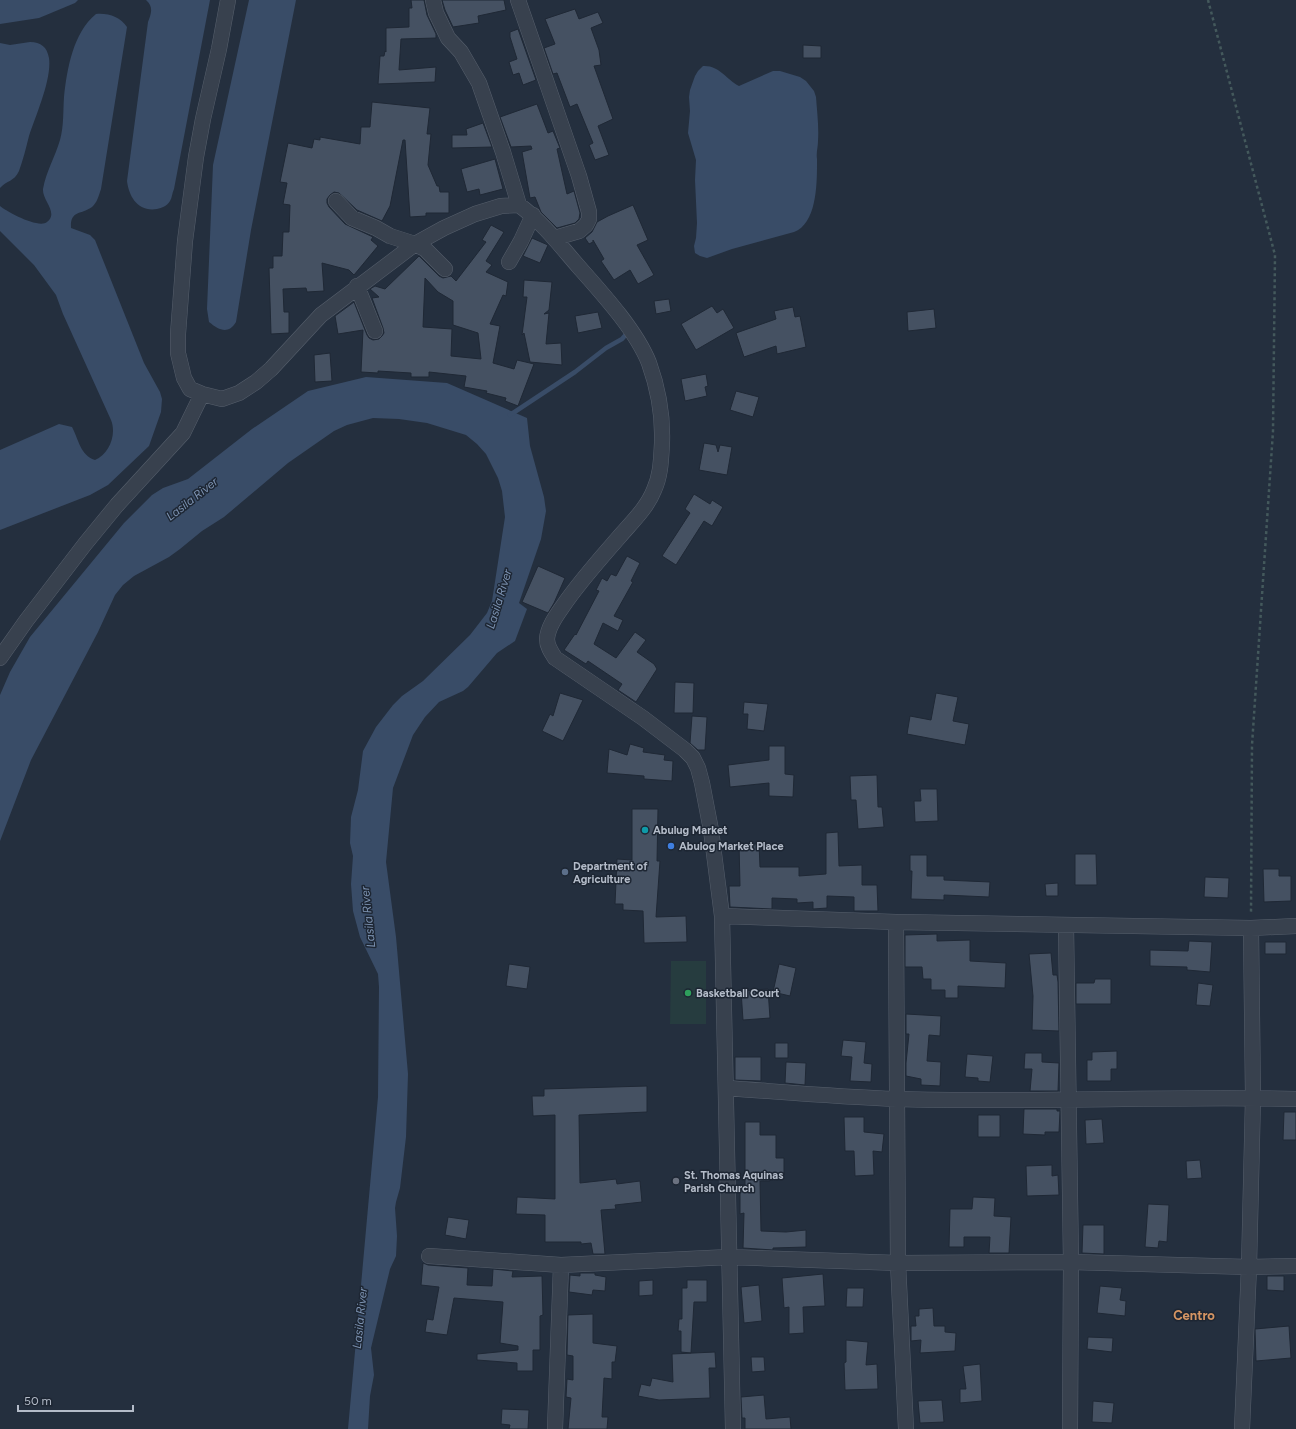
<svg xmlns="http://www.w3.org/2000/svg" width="1296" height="1429" font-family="Figtree,sans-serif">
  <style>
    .green { fill: #263c3f }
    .water { fill: #394c67 }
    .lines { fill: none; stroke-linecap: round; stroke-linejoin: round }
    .stream { stroke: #394c67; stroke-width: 4.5 }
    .building { fill: #455162; stroke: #1f2835; fill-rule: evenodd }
    .minor-casing { stroke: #565f6c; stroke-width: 16 }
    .path { stroke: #44595c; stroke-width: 2.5; stroke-dasharray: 3 3; stroke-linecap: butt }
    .minor { stroke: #38414e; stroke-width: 15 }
    .culture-dot { fill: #0f9aa8; stroke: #1d2633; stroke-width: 1.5 }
    .shop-dot { fill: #3f7fe0; stroke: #1d2633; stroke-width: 1.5 }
    .service-dot { fill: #5c6f8a; stroke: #1d2633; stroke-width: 1.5 }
    .leisure-dot { fill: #2e9e5b; stroke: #1d2633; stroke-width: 1.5 }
    .worship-dot { fill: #6b7280; stroke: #1d2633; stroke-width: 1.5 }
    .labels { text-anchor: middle; stroke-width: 3; stroke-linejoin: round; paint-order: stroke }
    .poi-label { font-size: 11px; font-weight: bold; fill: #b4bcc9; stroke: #1d2633; text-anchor: start }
    .water-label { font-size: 12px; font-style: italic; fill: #7c92b1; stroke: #1d2633 }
    .quarter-label { font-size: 13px; font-weight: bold; fill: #d59563; stroke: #1d2633 }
  </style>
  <rect width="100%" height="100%" fill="#242f3e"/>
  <path class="green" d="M 671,961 L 706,961 L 706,1024 L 670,1024 Z"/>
  <path class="water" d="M 0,0 L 78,0 L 75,3 L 39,18 L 0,24 Z
    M 146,0 L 210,0 L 174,189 C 172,193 172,198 170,201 C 167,206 162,208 157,209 C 138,212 129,197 127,181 L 148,22 C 151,14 154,7 146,0 Z
    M 249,0 L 296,0 L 251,230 L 236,322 C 228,335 219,330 209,322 L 207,309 L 213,165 Z
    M 96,14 C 109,13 120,17 127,27 L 101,189 C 99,195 97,203 92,207 C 81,215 70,210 71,228 L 90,235 L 95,240 L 144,363 L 160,392 L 162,399 L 161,412 L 149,446 L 108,485 L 90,495 L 0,530 L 0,450 L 59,424 L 72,427 C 79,440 80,455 95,460 C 109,454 117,435 111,420 L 63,314 L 56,295 L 34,265 L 0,231 L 0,206 C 7,212 39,229 47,222 C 59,213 42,200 43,189 C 46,172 55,157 60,140 C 64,126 63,111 64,97 C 67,69 73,33 96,14 Z
    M 30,42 C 41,42 47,47 49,58 C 52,79 36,115 29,136 C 26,148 23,160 19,171 C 14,182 7,180 0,188 L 0,43 L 10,45 Z
    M 703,66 C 719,65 726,79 739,86 L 773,71 L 780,71 L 800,77 L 806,81 L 814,91 L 816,97 C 817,111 819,127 818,141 C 818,147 816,153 817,159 C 817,180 818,223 794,232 L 732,249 L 707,258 L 700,256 L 695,253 L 694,246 L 696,238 L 697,223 L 695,180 L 696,160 L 688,133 L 690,111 L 689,97 L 690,90 L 695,76 L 698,71 Z
    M 366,377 L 447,383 L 527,418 L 530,446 L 544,497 L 546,511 L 541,539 L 519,603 L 527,609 L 515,641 L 497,653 L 468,687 L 463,691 L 439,702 L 425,717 L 413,735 L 393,788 L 386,862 L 396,937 L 408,1074 L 406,1137 L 400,1188 L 396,1202 L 395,1208 L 397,1236 L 396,1256 L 390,1269 L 371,1348 L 374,1375 L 370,1396 L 368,1429 L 348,1429 L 378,1097 L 379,987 L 378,974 L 360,937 L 353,911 L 351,884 L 353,856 L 350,843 L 351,817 L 358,790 L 363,751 L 376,727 L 393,705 L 402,696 L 423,681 L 470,635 L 487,613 L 492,601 L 505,517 L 502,491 L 498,478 L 486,454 L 477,444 L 466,435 L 427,423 L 399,419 L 373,418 L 347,425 L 334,431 L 288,463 L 224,517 L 202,531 L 180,549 L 169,557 L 134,576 L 123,585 L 115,595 L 98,632 L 31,760 L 0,841 L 0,695 L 10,672 L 30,637 L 124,523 L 152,495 L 163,488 L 188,479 L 252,429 L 308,391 Z"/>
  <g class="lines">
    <path class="stream" d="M 510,415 L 575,372 L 606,348 L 622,339 L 629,331"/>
  </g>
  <path class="building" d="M 411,0 L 424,0 L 427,15 L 436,34 L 436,38 L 401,39 L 399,70 L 436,67 L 435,82 L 378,84 L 380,56 L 384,56 L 385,51 L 386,52 L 386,28 L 409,27 L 409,8 L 412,8 Z
    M 442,0 L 504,0 L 506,10 L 478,16 L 479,23 L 453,27 L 445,10 Z
    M 575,9 L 579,19 L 598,12 L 603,23 L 591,28 L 599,50 L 601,65 L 594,66 L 613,119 L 598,126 L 609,155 L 595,160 L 589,145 L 593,143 L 577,104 L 570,107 L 557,73 L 553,74 L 544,48 L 555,44 L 545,19 Z
    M 518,29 L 536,80 L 523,85 L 519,73 L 513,75 L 509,62 L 517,59 L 510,37 L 510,32 Z
    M 803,45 L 821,46 L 821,58 L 803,58 Z
    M 372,102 L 430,108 L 427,134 L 431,134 L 428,165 L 437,186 L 439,186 L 440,192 L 449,192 L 449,213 L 426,213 L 426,216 L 410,217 L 405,140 L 403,140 L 390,206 L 382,221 L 357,210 L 339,193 L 334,192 L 330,195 L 327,199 L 327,203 L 329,207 L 345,224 L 373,237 L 371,240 L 378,246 L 354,275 L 349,270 L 322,263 L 324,291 L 307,292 L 306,288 L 283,289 L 284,312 L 289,312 L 289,333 L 271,334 L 269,268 L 273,268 L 273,256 L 282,256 L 283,232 L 289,232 L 290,205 L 283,204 L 287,183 L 280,182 L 288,143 L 312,148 L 314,139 L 320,140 L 320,137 L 360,144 L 361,127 L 370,127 Z
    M 537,104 L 548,133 L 553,131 L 560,148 L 557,149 L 567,194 L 574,191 L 580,213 L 579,219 L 575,223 L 557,228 L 541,212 L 535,197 L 530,198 L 522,152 L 532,149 L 531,146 L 511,147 L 500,117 Z
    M 483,123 L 492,147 L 452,148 L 452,135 L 467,135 L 466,129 Z
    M 495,159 L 503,189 L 480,195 L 479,189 L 467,192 L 461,169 Z
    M 633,205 L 648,240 L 637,245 L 654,275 L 638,284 L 630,270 L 614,280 L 601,261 L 604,259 L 593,240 L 593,242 L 589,244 L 585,238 L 592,232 L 597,222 L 608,216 Z
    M 491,225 L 504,232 L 486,261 L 492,265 L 486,272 L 508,282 L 506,296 L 503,295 L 490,324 L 500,326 L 493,363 L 514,369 L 517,360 L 534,364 L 518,406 L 505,401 L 506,398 L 486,393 L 487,391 L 464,387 L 466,376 L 429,372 L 429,377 L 411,377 L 411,373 L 378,371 L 378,373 L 361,372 L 363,330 L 338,334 L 335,316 L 354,302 L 367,335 L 369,338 L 373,340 L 379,339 L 382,336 L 384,333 L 383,328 L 372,298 L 379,297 L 370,289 L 375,286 L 385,289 L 419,256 L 439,276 L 443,278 L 451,276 L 456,281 L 486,242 L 482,240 ZM 425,278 L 438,292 L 453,301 L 453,325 L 478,333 L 481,359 L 451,356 L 452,329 L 423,327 Z
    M 532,238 L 548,245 L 540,263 L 523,256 Z
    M 524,280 L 552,282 L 549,310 L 544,314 L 549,313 L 546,344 L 561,343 L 562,365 L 530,362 L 524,333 L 522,335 L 527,297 L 523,297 Z
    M 669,299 L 671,311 L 656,314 L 654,301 Z
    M 712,306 L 717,313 L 723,309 L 734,328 L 696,350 L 681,324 Z
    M 793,307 L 795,317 L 800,316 L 806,347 L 777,354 L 776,346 L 744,357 L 736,333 L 776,319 L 774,311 Z
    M 934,309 L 936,328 L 908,331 L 907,312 Z
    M 598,312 L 602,328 L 578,333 L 575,316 Z
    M 330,353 L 332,381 L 315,382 L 314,355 Z
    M 706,374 L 708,386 L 705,387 L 707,396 L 685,401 L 681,379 Z
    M 736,391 L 759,397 L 753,417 L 730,410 Z
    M 704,443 L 716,445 L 718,452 L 720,445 L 732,447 L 727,475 L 699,470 Z
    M 694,494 L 710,504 L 712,500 L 723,507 L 712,526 L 704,521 L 676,565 L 662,556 L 690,513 L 685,509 Z
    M 627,556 L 640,563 L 631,581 L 633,582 L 614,616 L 623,620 L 618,631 L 603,623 L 594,644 L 616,658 L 635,632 L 646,640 L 637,652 L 654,664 L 657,669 L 636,702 L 618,690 L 622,684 L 588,661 L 586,664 L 564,650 L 575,634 L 576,635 L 599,591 L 596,590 L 602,578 L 607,581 L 611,574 L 616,576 Z
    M 538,566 L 565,578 L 554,603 L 548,613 L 522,602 Z
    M 675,682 L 694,683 L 693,713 L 674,713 Z
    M 560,693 L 583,700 L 563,741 L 542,731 L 550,714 L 553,716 Z
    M 936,693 L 958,697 L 953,721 L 969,724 L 965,745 L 907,734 L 910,716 L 931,720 Z
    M 744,702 L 768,704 L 764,731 L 747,729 L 748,714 L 743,714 Z
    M 692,716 L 707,717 L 705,750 L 698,750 L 690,743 Z
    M 630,744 L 644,748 L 643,752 L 665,755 L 664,760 L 673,761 L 672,781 L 644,779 L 644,776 L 607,773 L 609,749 L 627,755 Z
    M 769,746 L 785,746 L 785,774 L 794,775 L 793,797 L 769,796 L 769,783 L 730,787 L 728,765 L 769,760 Z
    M 877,775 L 878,807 L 882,807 L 884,827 L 858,829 L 856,800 L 851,800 L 850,776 Z
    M 920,789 L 937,789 L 938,821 L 915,822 L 914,801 L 921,801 Z
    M 632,809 L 658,809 L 657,861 L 660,861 L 656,917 L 686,916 L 687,942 L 644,943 L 643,911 L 623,910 L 623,904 L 615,904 L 617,859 L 632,860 Z
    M 838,832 L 839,866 L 862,865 L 862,885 L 877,885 L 878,911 L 854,911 L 854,897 L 827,896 L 827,908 L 813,909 L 813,902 L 797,903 L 797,899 L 772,898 L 772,909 L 730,907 L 729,886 L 740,886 L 739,844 L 759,844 L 760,867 L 799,867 L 799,876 L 826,874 L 826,833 Z
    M 1075,854 L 1096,854 L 1097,885 L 1075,885 Z
    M 910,855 L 927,855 L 927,876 L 944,876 L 944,880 L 990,882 L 989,897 L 944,895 L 944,900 L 911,899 L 912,871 L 910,871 Z
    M 1263,869 L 1279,869 L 1279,876 L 1291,876 L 1291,901 L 1264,902 Z
    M 1205,877 L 1229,878 L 1228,898 L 1204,897 Z
    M 1058,883 L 1058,896 L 1046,896 L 1045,884 Z
    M 937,934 L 937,941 L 970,940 L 970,961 L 1006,963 L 1005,988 L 958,986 L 958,998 L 945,998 L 945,990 L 931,990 L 931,979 L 923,979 L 922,967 L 905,967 L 905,935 Z
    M 1189,941 L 1212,942 L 1210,972 L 1187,970 L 1187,967 L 1150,966 L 1150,950 L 1188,951 Z
    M 1265,942 L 1286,942 L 1286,954 L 1265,954 Z
    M 1051,953 L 1053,975 L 1057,975 L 1058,982 L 1059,1031 L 1032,1030 L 1033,996 L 1029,954 Z
    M 509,964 L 530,967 L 527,989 L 506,986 Z
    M 779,964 L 796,968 L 790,996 L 773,992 Z
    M 1095,979 L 1111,979 L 1111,1004 L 1076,1004 L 1076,983 L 1094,983 Z
    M 1198,983 L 1213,985 L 1210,1006 L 1196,1005 Z
    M 768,989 L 770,1018 L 743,1020 L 741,991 Z
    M 906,1014 L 941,1016 L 940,1036 L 929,1035 L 927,1061 L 941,1062 L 940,1086 L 921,1085 L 921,1079 L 906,1076 L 906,1063 L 909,1034 L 906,1034 Z
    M 843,1040 L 866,1042 L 864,1063 L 872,1064 L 871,1082 L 850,1081 L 852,1057 L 841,1056 Z
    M 775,1043 L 788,1043 L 788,1058 L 775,1058 Z
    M 1117,1051 L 1117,1069 L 1111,1069 L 1111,1081 L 1087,1081 L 1087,1060 L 1092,1060 L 1092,1052 Z
    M 1025,1053 L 1042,1053 L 1042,1062 L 1059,1063 L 1058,1091 L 1030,1091 L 1032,1069 L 1024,1069 Z
    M 967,1054 L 993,1056 L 990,1082 L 978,1081 L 978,1078 L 965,1077 Z
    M 735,1057 L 761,1057 L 761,1081 L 735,1080 Z
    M 786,1062 L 806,1063 L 805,1085 L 785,1083 Z
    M 647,1086 L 647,1112 L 579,1115 L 580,1183 L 616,1179 L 617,1184 L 640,1181 L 642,1202 L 615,1205 L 616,1209 L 601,1210 L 605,1254 L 593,1254 L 591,1243 L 581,1244 L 581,1242 L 545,1242 L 545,1215 L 516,1214 L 517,1197 L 555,1199 L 555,1115 L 533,1116 L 532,1096 L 544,1096 L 544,1089 Z
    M 1024,1109 L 1057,1109 L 1057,1111 L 1060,1111 L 1059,1132 L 1045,1132 L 1045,1135 L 1023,1134 Z
    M 1284,1112 L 1296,1112 L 1296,1140 L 1283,1140 Z
    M 978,1115 L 1000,1115 L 1000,1137 L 978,1137 Z
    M 844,1117 L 864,1117 L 864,1132 L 884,1134 L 882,1152 L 873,1151 L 874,1175 L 855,1176 L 854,1151 L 845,1151 Z
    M 1102,1119 L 1104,1143 L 1086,1144 L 1085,1120 Z
    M 745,1122 L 760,1122 L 760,1135 L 776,1135 L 776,1158 L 784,1158 L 784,1175 L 770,1175 L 770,1181 L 760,1181 L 761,1231 L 786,1232 L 806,1230 L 806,1247 L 773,1248 L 773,1250 L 743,1248 L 744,1213 L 740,1214 L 740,1185 L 745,1185 Z
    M 1200,1160 L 1202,1178 L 1187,1179 L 1186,1161 Z
    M 1052,1165 L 1052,1176 L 1058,1175 L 1059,1195 L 1027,1196 L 1026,1166 Z
    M 973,1197 L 995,1198 L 994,1216 L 1011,1217 L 1009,1253 L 989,1253 L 990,1237 L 964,1237 L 964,1247 L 949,1247 L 950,1209 L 972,1209 Z
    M 1148,1204 L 1169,1205 L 1167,1242 L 1159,1241 L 1158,1248 L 1145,1247 Z
    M 448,1217 L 469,1220 L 466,1239 L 445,1235 Z
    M 1083,1225 L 1104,1225 L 1104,1254 L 1082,1253 Z
    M 423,1263 L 428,1265 L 468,1268 L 467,1285 L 492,1286 L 493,1269 L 513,1271 L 512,1277 L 542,1276 L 543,1315 L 540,1316 L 540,1350 L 533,1350 L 533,1371 L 517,1371 L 517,1363 L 477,1360 L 477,1354 L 518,1350 L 518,1346 L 500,1343 L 503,1302 L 454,1298 L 447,1335 L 425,1332 L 427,1319 L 433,1320 L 439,1287 L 421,1285 Z
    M 580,1273 L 595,1273 L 595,1275 L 606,1277 L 605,1291 L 593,1290 L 592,1295 L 569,1292 L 570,1275 L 580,1276 Z
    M 823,1274 L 825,1306 L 803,1307 L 804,1333 L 789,1334 L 789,1307 L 784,1308 L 782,1278 Z
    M 1267,1276 L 1284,1276 L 1284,1291 L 1267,1290 Z
    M 653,1280 L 653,1295 L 639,1296 L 639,1281 Z
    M 687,1280 L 707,1280 L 707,1302 L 694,1302 L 691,1353 L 681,1352 L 681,1331 L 678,1331 L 679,1319 L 682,1319 L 682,1288 L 687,1288 Z
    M 759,1285 L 762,1321 L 744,1323 L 741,1287 Z
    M 1100,1286 L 1122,1288 L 1120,1300 L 1126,1301 L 1125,1316 L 1097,1313 Z
    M 847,1288 L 864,1288 L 863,1307 L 846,1307 Z
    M 933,1308 L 934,1326 L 945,1326 L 945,1332 L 956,1333 L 955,1351 L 920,1353 L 921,1340 L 911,1341 L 911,1326 L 916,1326 L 915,1316 L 919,1316 L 919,1309 Z
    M 593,1314 L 593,1343 L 617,1346 L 615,1362 L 612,1362 L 612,1379 L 604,1378 L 602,1417 L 608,1417 L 607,1429 L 568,1429 L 571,1398 L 566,1397 L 567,1379 L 573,1380 L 573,1356 L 567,1355 L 568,1315 Z
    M 1289,1326 L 1291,1358 L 1256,1361 L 1255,1329 Z
    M 1088,1337 L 1113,1338 L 1112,1352 L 1087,1349 Z
    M 846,1340 L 868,1342 L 866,1365 L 877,1364 L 878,1389 L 845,1390 L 844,1363 L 846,1362 Z
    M 715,1352 L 716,1368 L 709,1368 L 710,1398 L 659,1400 L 638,1396 L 641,1384 L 650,1386 L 652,1378 L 673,1382 L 672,1354 Z
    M 751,1357 L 764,1357 L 765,1371 L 752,1372 Z
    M 980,1364 L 982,1401 L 960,1403 L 960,1389 L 966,1389 L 963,1366 Z
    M 764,1395 L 766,1419 L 790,1417 L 791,1429 L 745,1429 L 745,1418 L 742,1418 L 741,1397 Z
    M 942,1400 L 944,1422 L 920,1423 L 918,1401 Z
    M 1093,1401 L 1114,1403 L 1112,1423 L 1092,1422 Z
    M 502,1409 L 529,1410 L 528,1429 L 509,1429 L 510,1425 L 501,1424 Z"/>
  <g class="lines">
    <defs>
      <path id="minor" d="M 228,0 L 219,49 L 203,119 L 196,157 L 185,241 L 178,334 L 178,353 L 184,378 L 190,389 L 202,394 L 222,399 L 239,393 L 256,382 L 271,369 L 321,315 L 415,244 L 444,228 L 475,214 L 501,206 L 519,205 C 542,222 559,244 578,266 C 601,292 636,330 649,363 C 658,388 663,416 662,443 C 661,459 661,475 654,490 C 647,508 632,522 620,536 C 600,559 580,581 563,606 C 556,616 548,627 547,639 C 547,646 551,652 555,658 L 643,718 L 685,750 L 693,758 L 698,768 L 702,783 L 711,830 L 722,916 L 733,1429
        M 433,0 L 436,13 L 448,38 L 461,52 L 479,83 L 503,152 L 519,205
        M 518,0 L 579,176 L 589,212 L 589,219 L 586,225 L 579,231 L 555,238
        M 336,201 L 352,218 L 376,228 L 390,236 L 415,244 L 425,249 L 445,269
        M 509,262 L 521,241 L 533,215
        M 357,286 L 375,331
        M 0,658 L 26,621 L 85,544 L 117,505 L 183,433 L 202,394
        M 722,916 L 896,922 L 1251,928 L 1296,926
        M 896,922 L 898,1263 L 906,1429
        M 1066,925 L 1071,1262 L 1070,1429
        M 726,1088 C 783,1092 840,1097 897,1099 C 1030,1103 1163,1096 1296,1099
        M 429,1256 L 561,1265 L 729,1257 L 898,1263 L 1071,1262 L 1249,1267 L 1296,1266
        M 555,1429 L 561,1265
        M 1242,1429 L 1249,1267 L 1253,1098 L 1251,928"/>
    </defs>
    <use href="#minor" class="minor-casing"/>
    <path class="path" d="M 1208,0 L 1275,255 L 1273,431 L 1252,745 L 1251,913"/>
    <use href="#minor" class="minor"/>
  </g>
  <circle class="culture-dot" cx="645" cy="830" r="4"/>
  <circle class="shop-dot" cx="671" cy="846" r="4"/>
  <circle class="service-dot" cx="565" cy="872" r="4"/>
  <circle class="leisure-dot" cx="688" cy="993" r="4"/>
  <circle class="worship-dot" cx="676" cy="1181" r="4"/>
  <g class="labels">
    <g class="poi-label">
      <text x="653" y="834">Abulug Market</text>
      <text x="679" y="850">Abulog Market Place</text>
      <text x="573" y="870">Department of<tspan x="573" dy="13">Agriculture</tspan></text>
      <text x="696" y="997">Basketball Court</text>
      <text x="684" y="1179">St. Thomas Aquinas<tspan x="684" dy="13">Parish Church</tspan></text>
    </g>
    <g class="water-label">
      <text transform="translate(192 499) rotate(-38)" y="4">Lasila River</text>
      <text transform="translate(499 599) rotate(-73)" y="4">Lasila River</text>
      <text transform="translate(368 917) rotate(-96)" y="4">Lasila River</text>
      <text transform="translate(360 1318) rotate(-84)" y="4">Lasila River</text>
    </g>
    <g class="quarter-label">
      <text x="1194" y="1320">Centro</text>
    </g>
  </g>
  <path d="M18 1405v6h115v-6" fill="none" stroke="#b4bcc9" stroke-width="2"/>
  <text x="24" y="1405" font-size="12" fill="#b4bcc9" stroke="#1d2633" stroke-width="3" paint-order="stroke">50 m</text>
</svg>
